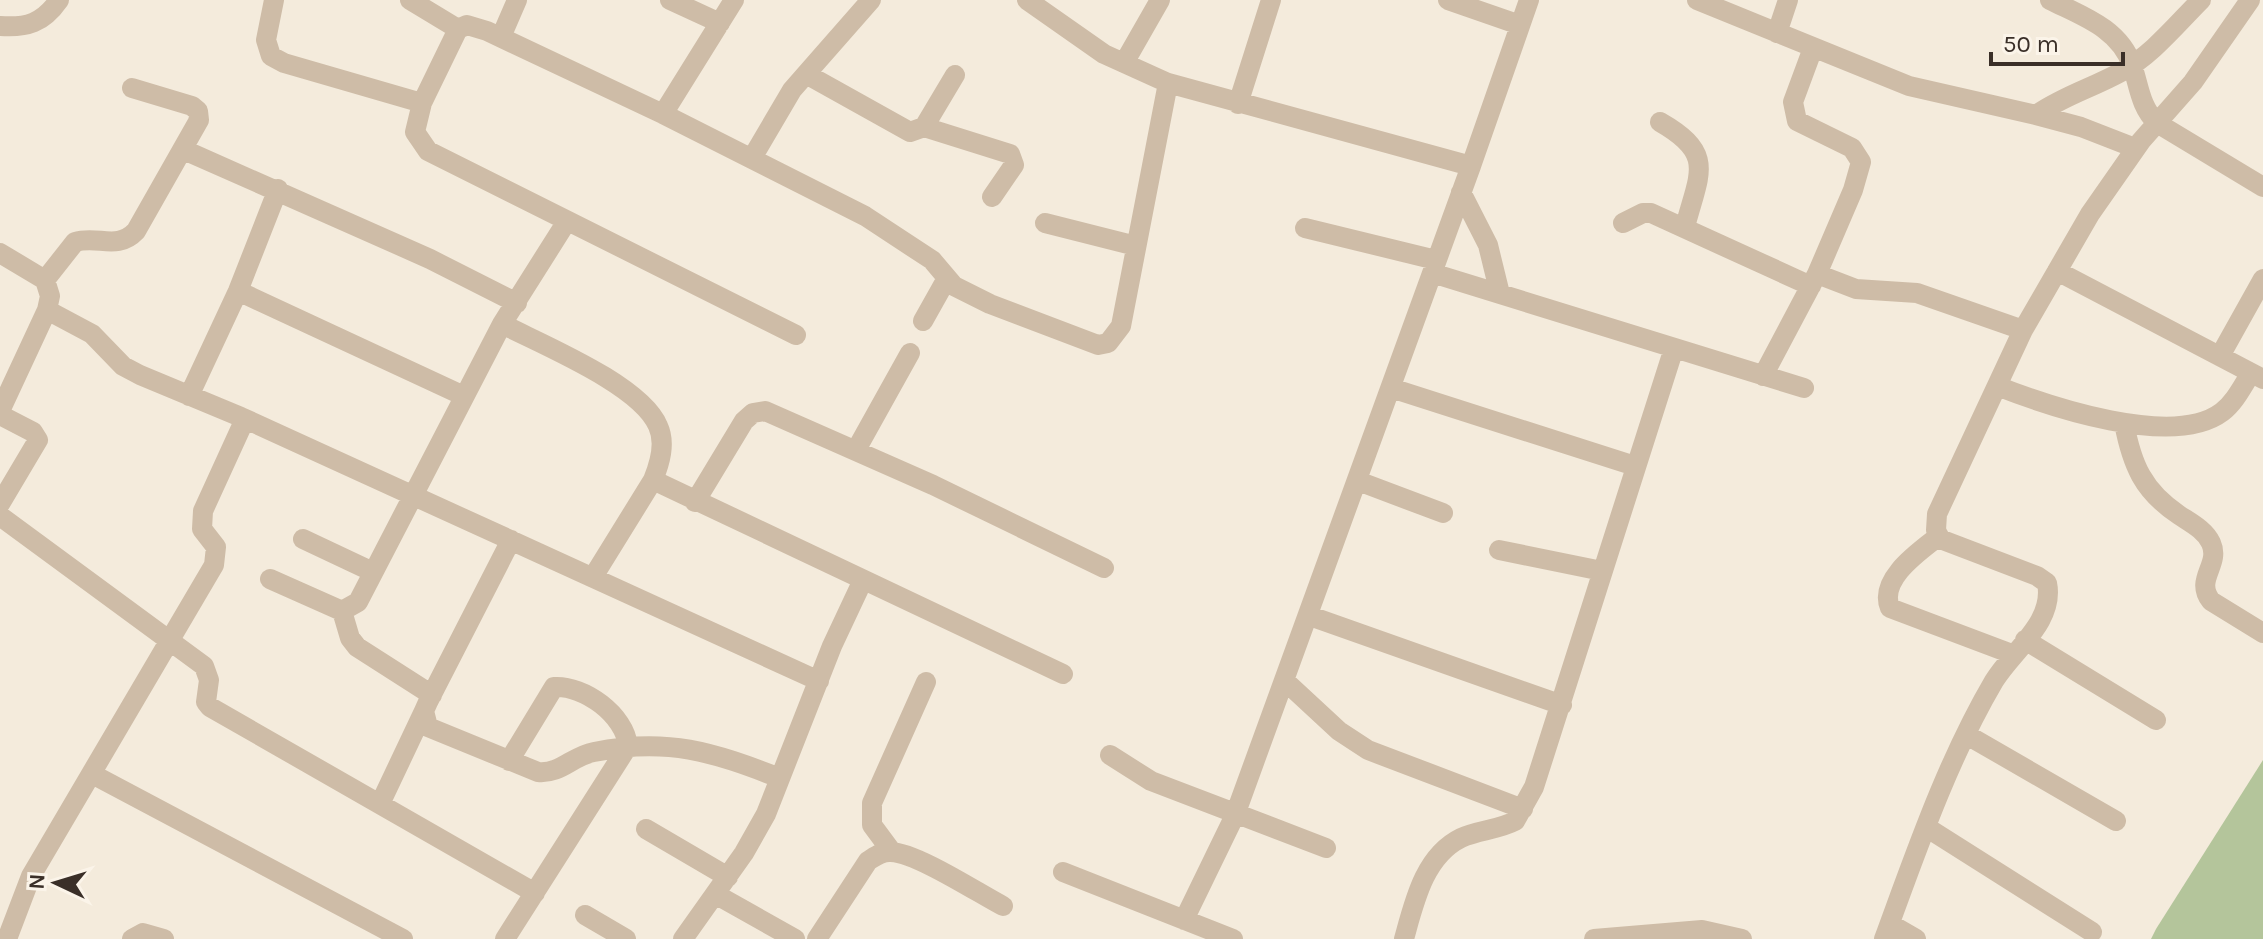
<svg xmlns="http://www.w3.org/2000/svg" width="2263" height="939" font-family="Karla,sans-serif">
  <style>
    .green { fill: #b4c59b }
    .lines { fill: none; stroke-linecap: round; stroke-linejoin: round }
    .minor { stroke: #cebca7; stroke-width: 20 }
  </style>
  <rect width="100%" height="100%" fill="#f4ebdc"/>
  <path class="green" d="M 2263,760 L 2263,939 L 2151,939 L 2156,929 Z"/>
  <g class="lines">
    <path class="minor" d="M 274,0 L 266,40 L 271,56 L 284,63 L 422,103
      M 410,0 L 458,29
      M 670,0 L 720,23
      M 1027,0 L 1104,54 L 1168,83 L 1471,166 L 1235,815 L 1184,920
      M 1448,0 L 1520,25
      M 1697,0 L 1909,86 L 2036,115 C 2063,96 2092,88 2121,72 C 2152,55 2176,25 2201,0
      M 2050,0 C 2082,16 2119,28 2132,65 C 2139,85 2140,107 2157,123 L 2263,187
      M 0,26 C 27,28 43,23 59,0
      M 1777,33 L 1788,0
      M 501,37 L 517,0
      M 1124,63 L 1160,0
      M 806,74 L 871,0
      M 1238,104 L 1271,0
      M 663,114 L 734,0
      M 2036,115 L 2081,127 L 2135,148
      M 1660,122 C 1716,154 1699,173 1685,227
      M 924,127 L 1010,154 L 1014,165 L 992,197
      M 184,150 L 430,259 L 517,303
      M 752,158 L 792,90 L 806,74 L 910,132 L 924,127 L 955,75
      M 1471,166 L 1529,0
      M 1461,192 L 1488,245 L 1500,294
      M 1045,223 L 1136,246
      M 1623,223 L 1643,213 L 1651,213 L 1811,286
      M 1305,228 L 1436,260
      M 0,253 L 45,280 L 50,296 L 47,310 L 92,334 L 123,366 L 140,375 L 241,417 L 819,681
      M 2057,271 L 2263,379
      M 1432,273 L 1804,388
      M 1817,274 L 1856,289 L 1917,293 L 2023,330
      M 45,280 L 75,242 C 98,235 117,251 136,231 L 199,120 L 198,111 L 192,106 L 132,88
      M 238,291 L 464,396
      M 923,321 L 946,280
      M 502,324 C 543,345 641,385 658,426 C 666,443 660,463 653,480 L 593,577
      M 796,335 L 428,151 L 415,132 L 422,103 L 458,29 L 467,25 L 487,31 L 663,114 L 865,216 L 932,260 L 954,286 L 990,304 L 1098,345 L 1108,343 L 1121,326 L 1168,83
      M 2220,356 L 2263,279
      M 1763,376 L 1817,274 L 1853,190 L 1861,162 L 1852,148 L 1797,121 L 1793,102 L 1813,48
      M 1997,386 C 2048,406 2173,449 2222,412 C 2235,402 2242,387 2251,373
      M 1391,388 L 1635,466
      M 189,396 L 238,291 L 278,189
      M 0,411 L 47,310
      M 0,415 L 33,432 L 38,440 L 0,504
      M 2124,423 C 2132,465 2143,491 2179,515 C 2191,523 2205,530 2211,543 C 2221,565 2194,579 2211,601 L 2263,633
      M 856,450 L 910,353
      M 653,480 L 1063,674
      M 1358,481 L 1443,513
      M 695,502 L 744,421 L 753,413 L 765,411 L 933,485 L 1104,568
      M 0,516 L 204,666 L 209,680 L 206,702 L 210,707 L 535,893
      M 1939,536 C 1920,551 1878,579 1890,608 L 2012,654
      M 303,539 L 373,572
      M 511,540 L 428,702 L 424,711 L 428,727 L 538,772 C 561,774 572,756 594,752 C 668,737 712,752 780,778
      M 1499,550 L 1602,571
      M 270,579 L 342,611 L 358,602 L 502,324 L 567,221
      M 342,611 L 350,638 L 357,647 L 432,695
      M 1310,616 L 1562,705
      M 2025,640 L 2156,720
      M 1285,681 L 1339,731 L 1368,750 L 1523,809
      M 1967,735 L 2116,821
      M 1110,755 L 1151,781 L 1326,848
      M 92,774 L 403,939
      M 380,804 L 424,711
      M 1926,827 L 2092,932
      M 646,829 L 728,877
      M 892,852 L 872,825 L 872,803 L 926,682
      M 1063,872 L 1233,939
      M 715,894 L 795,939
      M 585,915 L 626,939
      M 1890,924 L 1916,939
      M 7,939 L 31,876 L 214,565 L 216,547 L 202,529 L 203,511 L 245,419
      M 132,939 L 143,933 L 164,939
      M 505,939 L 628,746 C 625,715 584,685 554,687 L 509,761
      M 683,939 L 744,853 L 766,814 L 832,646 L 863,580
      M 817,939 L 868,861 C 876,856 882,851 891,852 C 917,853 978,893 1003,906
      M 1404,939 C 1414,903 1424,856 1461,838 C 1478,830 1498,830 1515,821 L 1534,787 L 1674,348
      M 1594,939 L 1702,930 L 1742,939
      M 1884,939 C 1916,852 1947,761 1994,681 C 2013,650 2055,622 2047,583 L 2037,576 L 1940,539 L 1936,530 L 1937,514 L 2023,330 L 2090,214 L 2141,141 L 2193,82 L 2250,0"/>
  </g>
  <g transform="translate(56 883) rotate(274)" stroke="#fbf4e9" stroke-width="6" paint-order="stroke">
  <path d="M0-6L14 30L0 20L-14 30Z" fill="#3a2f28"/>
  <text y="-12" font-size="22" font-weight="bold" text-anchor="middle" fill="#3a2f28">N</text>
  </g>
  <path d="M1991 52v12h132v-12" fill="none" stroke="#3a2f28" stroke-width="4"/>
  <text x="2003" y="52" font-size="24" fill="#3a2f28" stroke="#fbf4e9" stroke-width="6" paint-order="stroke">50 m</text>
</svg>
